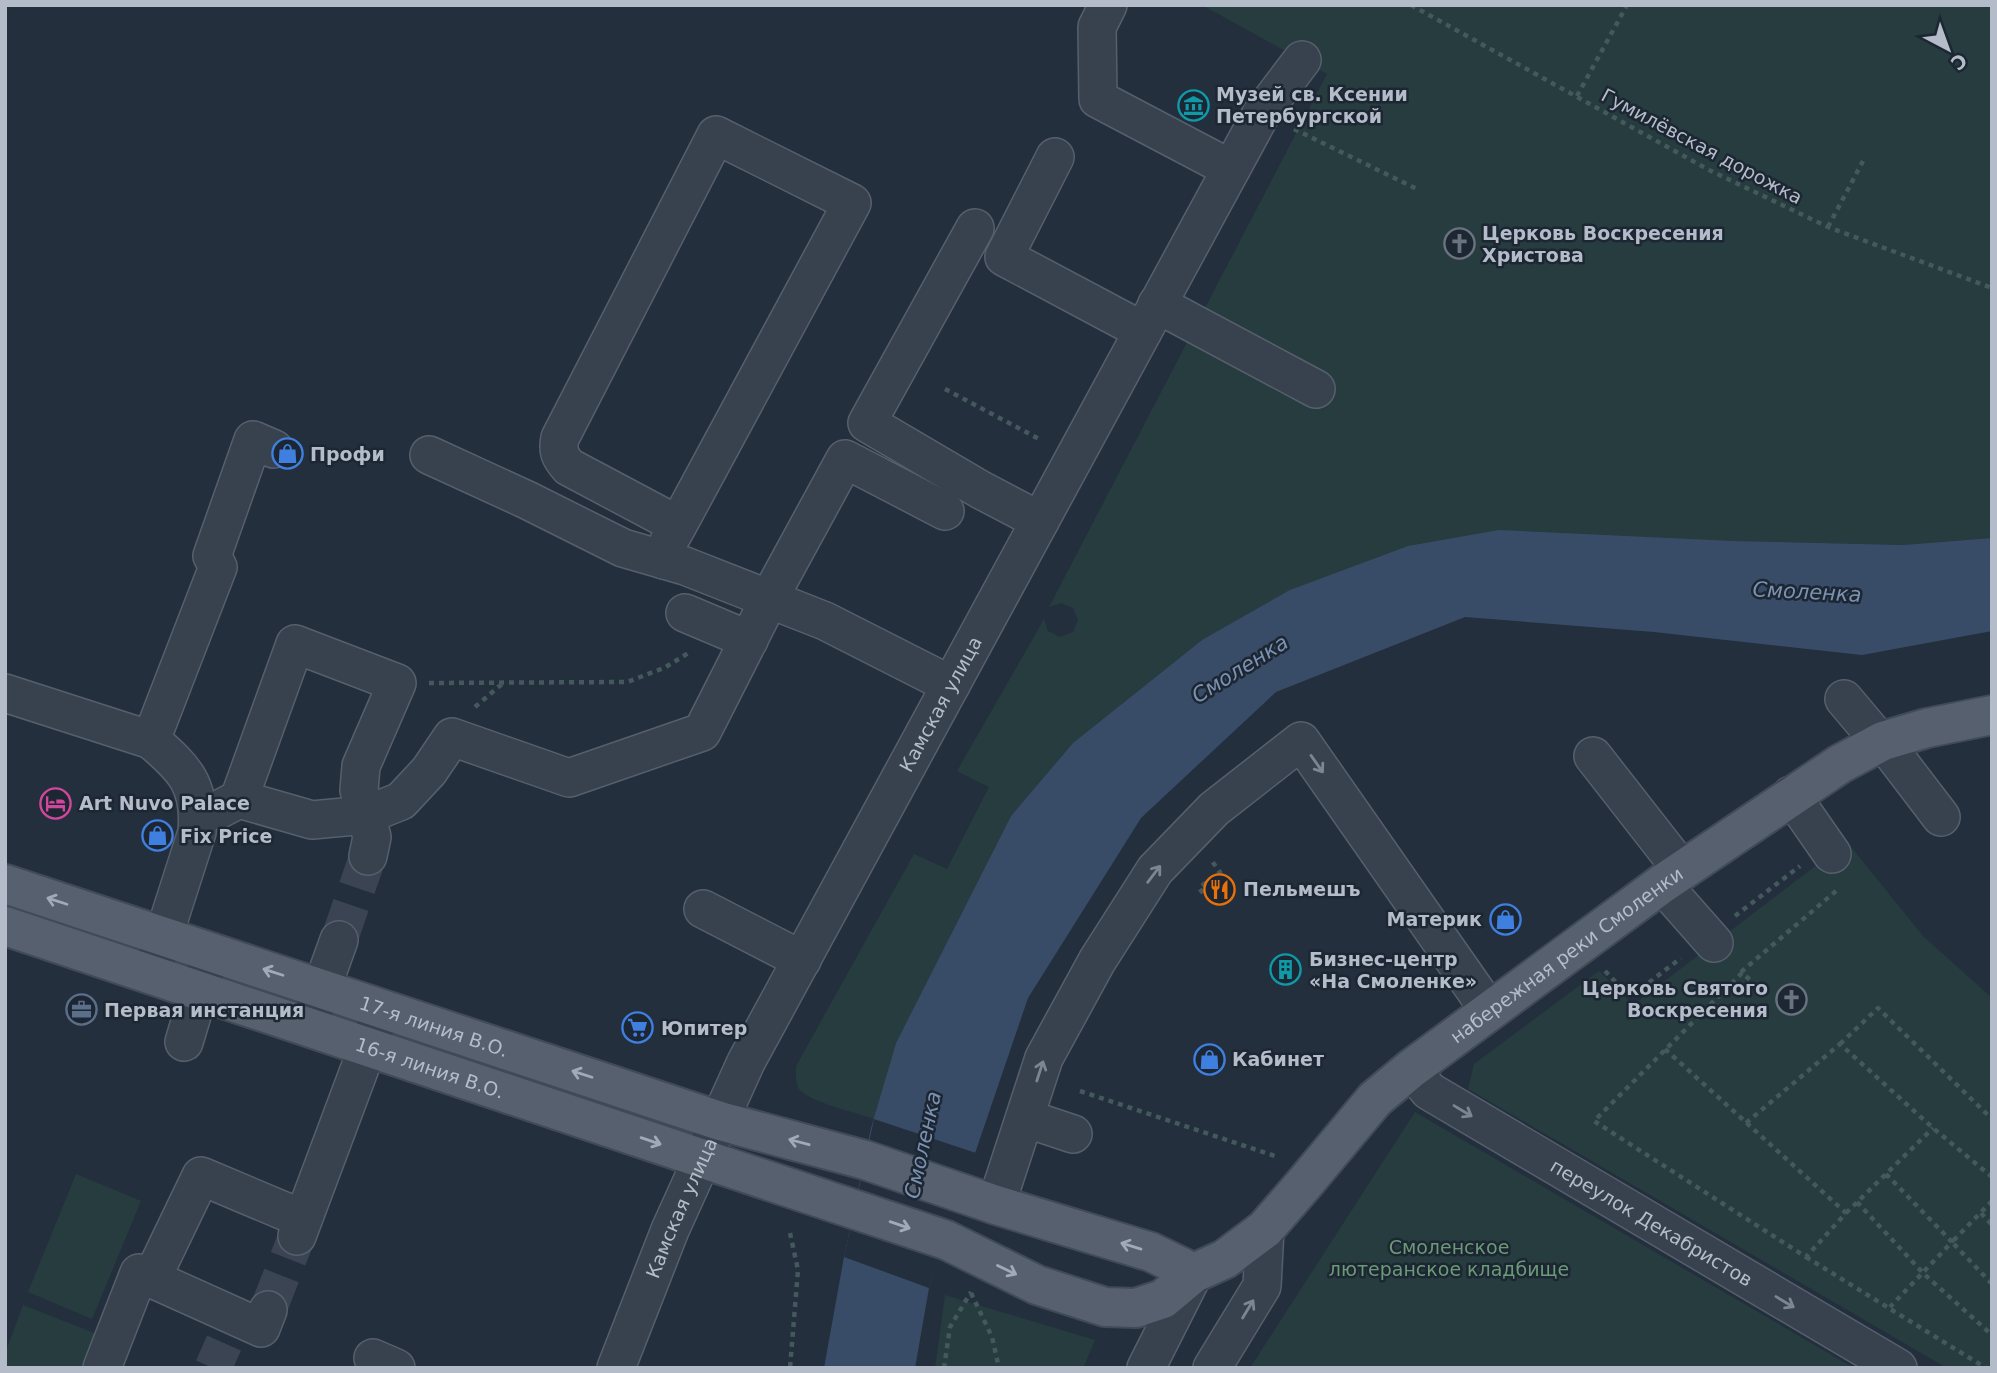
<svg xmlns="http://www.w3.org/2000/svg" width="1997" height="1373" font-family="'DejaVu Sans',sans-serif">
  <style>
    .green { fill: #263c3f }
    .water { fill: #394c67 }
    .pier { fill: #242f3e }
    .lines { fill: none; stroke-linecap: round; stroke-linejoin: round }
    .minor-tunnel { stroke: #3a4453; stroke-width: 37; stroke-dasharray: 37 18; stroke-linecap: butt }
    .minor-casing { stroke: #565f6c; stroke-width: 40 }
    .major-casing { stroke: #414a57; stroke-width: 42 }
    .path { stroke: #44595c; stroke-width: 4.5; stroke-dasharray: 5 5; stroke-linecap: butt }
    .minor { stroke: #38414e; stroke-width: 37 }
    .major { stroke: #56606e; stroke-width: 38 }
    .oneway { stroke: #7c8592 }
    .oneway2 { stroke: #a1aab7 }
    .labels { text-anchor: middle; stroke-width: 5; stroke-linejoin: round; paint-order: stroke }
    .poi-label { font-size: 19px; font-weight: bold; fill: #b4bcc9; stroke: #1d2633; text-anchor: start }
    .street-label { font-size: 19px; fill: #b4bcc9; stroke: #1d2633 }
    .park-label { font-size: 19px; fill: #6b9a76; stroke: #1d2633 }
    .water-label { font-size: 21px; font-style: italic; fill: #7c92b1; stroke: #1d2633 }
  </style>
  <rect width="100%" height="100%" fill="#242f3e"/>
  <path class="green" d="M 1202,5 L 1992,5 L 1992,538 L 1903,545 L 1733,541 L 1202,640 L 1073,743 L 1011,816 L 896,1043 L 874,1119 C 857,1113 809,1102 799,1089 C 795,1082 796,1074 796,1066 L 914,854 L 947,869 L 989,787 L 957,771 L 1044,619 L 1048,631 L 1060,637 L 1073,632 L 1078,620 L 1073,608 L 1061,603 L 1049,607 L 1327,74 Z
    M 1847,842 L 1923,936 L 1992,998 L 1992,1368 L 1947,1368 L 1468,1089 L 1474,1064 L 1599,971 L 1633,1005 Z
    M 1415,1112 L 1854,1368 L 1250,1368 Z
    M 76,1174 L 141,1201 L 92,1319 L 28,1292 Z
    M 945,1295 L 1095,1340 L 1084,1366 L 1088,1368 L 935,1368 Z
    M 23,1305 L 102,1336 L 89,1368 L 5,1368 L 5,1354 Z"/>
  <path class="water" d="M 1499,530 L 1733,541 L 1903,545 L 1992,538 L 1992,631 L 1862,655 L 1654,632 L 1465,617 L 1276,692 L 1141,818 L 1028,998 L 929,1288 L 915,1368 L 824,1368 L 844,1257 L 871,1128 L 896,1043 L 1011,816 L 1073,743 L 1202,640 L 1290,590 L 1408,546 Z"/>
  <path class="pier" d="M 874,1119 L 976,1153 L 929,1288 L 844,1257 Z"/>
  <g class="lines">
    <path class="minor-tunnel" d="M 339,940 L 368,856
      M 268,1310 L 297,1236
      M 213,1368 L 224,1343"/>
    <defs>
      <g id="minor">
        <path d="M 1108,5 L 1097,27 L 1098,99 L 1231,169"/>
        <path d="M 1055,157 L 1004,257 L 1143,331"/>
        <path d="M 975,228 L 867,423 L 981,490 L 1040,521"/>
        <path d="M 1157,304 L 1316,389"/>
        <path d="M 429,455 L 527,500 L 623,548 L 685,566 L 825,621 L 951,685"/>
        <path d="M 664,560 L 669,541 L 678,525 L 852,203 L 716,135 L 560,438 C 557,451 560,457 569,467 L 678,525"/>
        <path d="M 685,613 L 749,640"/>
        <path d="M 5,693 L 151,740"/>
        <path d="M 1844,699 L 1881,743"/>
        <path d="M 1883,741 L 1941,817"/>
        <path d="M 1593,756 L 1682,870"/>
        <path d="M 1791,795 L 1832,854"/>
        <path d="M 239,799 L 295,644 L 397,683 L 361,766 L 359,790 L 372,837 L 368,856"/>
        <path d="M 198,812 L 218,810 L 239,799 L 312,820 L 366,815 L 401,801 L 429,771 L 452,737 L 569,778 L 702,732 L 778,582 L 845,459 L 945,511"/>
        <path d="M 1662,884 L 1714,943"/>
        <path d="M 703,909 L 802,960"/>
        <path d="M 154,966 L 197,832 C 201,785 185,769 151,740 L 218,567 L 212,556 L 253,440 L 274,449"/>
        <path d="M 311,1018 L 339,940"/>
        <path d="M 184,1042 L 211,952"/>
        <path id="s1" d="M 1411,1069 L 1429,1091 L 1898,1368"/>
        <path d="M 1025,1118 L 1073,1134"/>
        <path d="M 996,1205 L 1044,1058 L 1097,961 L 1155,870 L 1214,809 L 1301,741 L 1489,1010"/>
        <path d="M 297,1236 L 379,1017"/>
        <path d="M 152,1278 L 201,1176 L 303,1219"/>
        <path d="M 373,1358 L 396,1368"/>
        <path d="M 102,1368 L 139,1273 L 261,1328 L 268,1310"/>
        <path id="s2" d="M 616,1368 L 670,1230 L 746,1062 L 1261,114 L 1302,60"/>
        <path d="M 1146,1368 L 1194,1273"/>
        <path d="M 1212,1368 L 1262,1286 L 1265,1229"/>
      </g>
      <g id="major">
        <path id="s3" d="M 5,884 L 720,1121 L 865,1160 L 996,1205 L 1151,1252 L 1194,1273"/>
        <path id="s4" d="M 5,926 L 946,1240 L 1037,1285 L 1105,1307 L 1136,1308 L 1163,1299 L 1194,1273 L 1225,1259 L 1265,1229 L 1304,1184 L 1375,1099 L 1411,1069 L 1662,884 L 1840,764 L 1883,741 L 1927,728 L 1992,715"/>
      </g>
    </defs>
    <use href="#minor" class="minor-casing"/>
    <use href="#major" class="major-casing"/>
    <path class="path" d="M 1411,5 L 1709,170 L 1828,227 L 1992,288
      M 1577,96 L 1627,5
      M 1294,129 L 1419,190
      M 1828,227 L 1863,161
      M 945,389 L 1041,440
      M 429,683 L 627,682 L 664,668 L 690,652
      M 475,707 L 503,683
      M 1203,893 L 1199,888 L 1220,872 L 1211,860
      M 1735,916 L 1800,866
      M 1605,971 L 1630,997 L 1681,958
      M 1741,972 L 1836,891
      M 1840,1044 L 1878,1008 L 1992,1119
      M 1665,1049 L 1846,1213 L 1806,1257 L 1594,1121 L 1742,973 L 1763,991
      M 1080,1091 L 1278,1157
      M 1746,1123 L 1840,1044 L 1933,1128 L 1992,1177
      M 1886,1174 L 1952,1242 L 1890,1307
      M 1992,1201 L 1952,1242 L 1992,1284
      M 1857,1202 L 1924,1274 L 1992,1335
      M 1846,1213 L 1933,1128
      M 1981,1213 L 1992,1225
      M 790,1233 L 798,1270 L 790,1368
      M 1806,1257 L 1986,1368
      M 971,1293 L 992,1337 L 999,1368
      M 944,1368 L 950,1327 L 971,1292"/>
    <use href="#minor" class="minor"/>
    <use href="#major" class="major"/>
  </g>
  <defs><path id="oneway-shaft" d="M-6 0H5M1.5-3L5.5 0L1.5 3" fill="none" stroke-width="1.6" stroke-linecap="round" stroke-linejoin="round" transform="scale(1.75)"/></defs>
  <g class="oneway">
    <use href="#oneway-shaft" transform="translate(1317 764) rotate(55)"/>
    <use href="#oneway-shaft" transform="translate(1154 874) rotate(-53)"/>
    <use href="#oneway-shaft" transform="translate(1040 1071) rotate(-72)"/>
    <use href="#oneway-shaft" transform="translate(1463 1111) rotate(31)"/>
    <use href="#oneway-shaft" transform="translate(1785 1302) rotate(31)"/>
    <use href="#oneway-shaft" transform="translate(1248 1309) rotate(-59)"/>
  </g>
  <g class="oneway2">
    <use href="#oneway-shaft" transform="translate(57 901) rotate(-162)"/>
    <use href="#oneway-shaft" transform="translate(273 972) rotate(-162)"/>
    <use href="#oneway-shaft" transform="translate(582 1074) rotate(-162)"/>
    <use href="#oneway-shaft" transform="translate(651 1141) rotate(19)"/>
    <use href="#oneway-shaft" transform="translate(799 1142) rotate(-165)"/>
    <use href="#oneway-shaft" transform="translate(900 1225) rotate(19)"/>
    <use href="#oneway-shaft" transform="translate(1131 1246) rotate(-163)"/>
    <use href="#oneway-shaft" transform="translate(1007 1270) rotate(26)"/>
  </g>
  <defs>
    <symbol id="museum-ring" viewBox="-11 -11 22 22"><circle r="9.5" fill="#1d2633" stroke="#0f9aa8" stroke-width="1.5"/><path d="M0-6L6-3V-2H-6V-3ZM-5-1h2V3h-2ZM-1-1h2V3h-2ZM3-1h2V3H3ZM-6 4H6V6H-6Z" fill="#0f9aa8"/></symbol>
    <symbol id="church-ring" viewBox="-11 -11 22 22"><circle r="9.5" fill="#1d2633" stroke="#6b7280" stroke-width="1.5"/><path d="M-1.2-6h2.4v3.5h3.3v2.4h-3.3V6h-2.4V-.1h-3.3v-2.4h3.3Z" fill="#6b7280"/></symbol>
    <symbol id="shop-ring" viewBox="-11 -11 22 22"><circle r="9.5" fill="#1d2633" stroke="#3f7fe0" stroke-width="1.5"/><path d="M-5-2.5h2.3a2.7 3.5 0 0 1 5.4 0H5L5.5 6h-11ZM-1.5-2.5h3a1.5 2.3 0 0 0-3 0Z" fill="#3f7fe0"/></symbol>
    <symbol id="hotel-ring" viewBox="-11 -11 22 22"><circle r="9.5" fill="#1d2633" stroke="#d1479c" stroke-width="1.5"/><path d="M-6-4.5h1.5V1H6V5H4.5V3h-9V5H-6ZM-4 0a1.8 1.8 0 1 1 3.6 0ZM.5 0V-2.5h3Q6-2.5 6 0Z" fill="#d1479c"/></symbol>
    <symbol id="restaurant-ring" viewBox="-11 -11 22 22"><circle r="9.5" fill="#1d2633" stroke="#e8710a" stroke-width="1.5"/><path d="M-5-6h1v4h1v-4h1v4h1v-4h1v5L-1.5 .5V6h-2V.5L-5-1ZM5-6V6H3V1.5H1.5Q1.5-4 5-6Z" fill="#e8710a"/></symbol>
    <symbol id="building-ring" viewBox="-11 -11 22 22"><circle r="9.5" fill="#1d2633" stroke="#0f9aa8" stroke-width="1.5"/><path d="M-4-6H4V6H1V3H-1V6H-4ZM-2.5-4.3h1.7v1.8h-1.7ZM.8-4.3h1.7v1.8H.8ZM-2.5-1h1.7V.8h-1.7ZM.8-1h1.7V.8H.8Z" fill="#0f9aa8"/></symbol>
    <symbol id="office-ring" viewBox="-11 -11 22 22"><circle r="9.5" fill="#1d2633" stroke="#5c6f8a" stroke-width="1.5"/><path d="M-6-3h4V-5.5h4V-3h4V5H-6ZM-1-4.5V-3h2v-1.5ZM-6 0V1H6V0Z" fill="#5c6f8a"/></symbol>
    <symbol id="supermarket-ring" viewBox="-11 -11 22 22"><circle r="9.5" fill="#1d2633" stroke="#3f7fe0" stroke-width="1.5"/><path d="M-6-5.5h2.5l.6 2H6L4.5 2H-2.5L-4.4-4H-6ZM-1.5 3.2a1.3 1.3 0 1 0 .1 0ZM3 3.2a1.3 1.3 0 1 0 .1 0Z" fill="#3f7fe0"/></symbol>
  </defs>
  <g fill-rule="evenodd">
    <use href="#museum-ring" x="1176" y="88" width="35" height="35"/>
    <use href="#church-ring" x="1442" y="226" width="35" height="35"/>
    <use href="#shop-ring" x="270" y="436" width="35" height="35"/>
    <use href="#hotel-ring" x="38" y="786" width="35" height="35"/>
    <use href="#shop-ring" x="140" y="818" width="35" height="35"/>
    <use href="#restaurant-ring" x="1202" y="872" width="35" height="35"/>
    <use href="#shop-ring" x="1488" y="902" width="35" height="35"/>
    <use href="#building-ring" x="1268" y="952" width="35" height="35"/>
    <use href="#church-ring" x="1774" y="982" width="35" height="35"/>
    <use href="#office-ring" x="64" y="992" width="35" height="35"/>
    <use href="#supermarket-ring" x="620" y="1010" width="35" height="35"/>
    <use href="#shop-ring" x="1192" y="1042" width="35" height="35"/>
  </g>
  <g class="labels">
    <g class="poi-label">
      <text x="1216" y="101">Музей св. Ксении<tspan x="1216" dy="22">Петербургской</tspan></text>
      <text x="1482" y="240">Церковь Воскресения<tspan x="1482" dy="22">Христова</tspan></text>
      <text x="310" y="461">Профи</text>
      <text x="79" y="810">Art Nuvo Palace</text>
      <text x="180" y="843">Fix Price</text>
      <text x="1243" y="896">Пельмешъ</text>
      <text x="1482" y="926" text-anchor="end">Материк</text>
      <text x="1309" y="966">Бизнес-центр<tspan x="1309" dy="22">«На Смоленке»</tspan></text>
      <text x="1768" y="995" text-anchor="end">Церковь Святого<tspan x="1768" dy="22">Воскресения</tspan></text>
      <text x="104" y="1017">Первая инстанция</text>
      <text x="661" y="1035">Юпитер</text>
      <text x="1232" y="1066">Кабинет</text>
    </g>
    <g class="street-label">
      <text transform="translate(1702 146) rotate(28)" y="7">Гумилёвская дорожка</text>
      <text dy="7" stroke="none"><textPath href="#s2" startOffset="740">Камская улица</textPath></text>
      <text dy="7" stroke="none"><textPath href="#s4" startOffset="1759">набережная реки Смоленки</textPath></text>
      <text dy="7" stroke="none"><textPath href="#s3" startOffset="452">17-я линия В.О.</textPath></text>
      <text dy="7" stroke="none"><textPath href="#s4" startOffset="448">16-я линия В.О.</textPath></text>
      <text dy="7" stroke="none"><textPath href="#s2" startOffset="173">Камская улица</textPath></text>
      <text dy="7" stroke="none"><textPath href="#s1" startOffset="287">переулок Декабристов</textPath></text>
    </g>
    <g class="park-label">
      <text x="1449" y="1254">Смоленское<tspan x="1449" dy="22">лютеранское кладбище</tspan></text>
    </g>
    <g class="water-label">
      <text transform="translate(1807 592) rotate(3)" y="7">Смоленка</text>
      <text transform="translate(1240 669) rotate(-32)" y="7">Смоленка</text>
      <text transform="translate(923 1145) rotate(-78)" y="7">Смоленка</text>
    </g>
  </g>
  <rect width="1997" height="1373" fill="none" stroke="#b4bcc9" stroke-width="14"/>
  <g transform="translate(1948 49) rotate(139)" stroke="#1d2633" stroke-width="5" paint-order="stroke">
  <path d="M0-5L12 26L0 18L-12 26Z" fill="#b4bcc9"/>
  <text y="-10" font-size="19" font-weight="bold" text-anchor="middle" fill="#b4bcc9">С</text>
  </g>
</svg>
